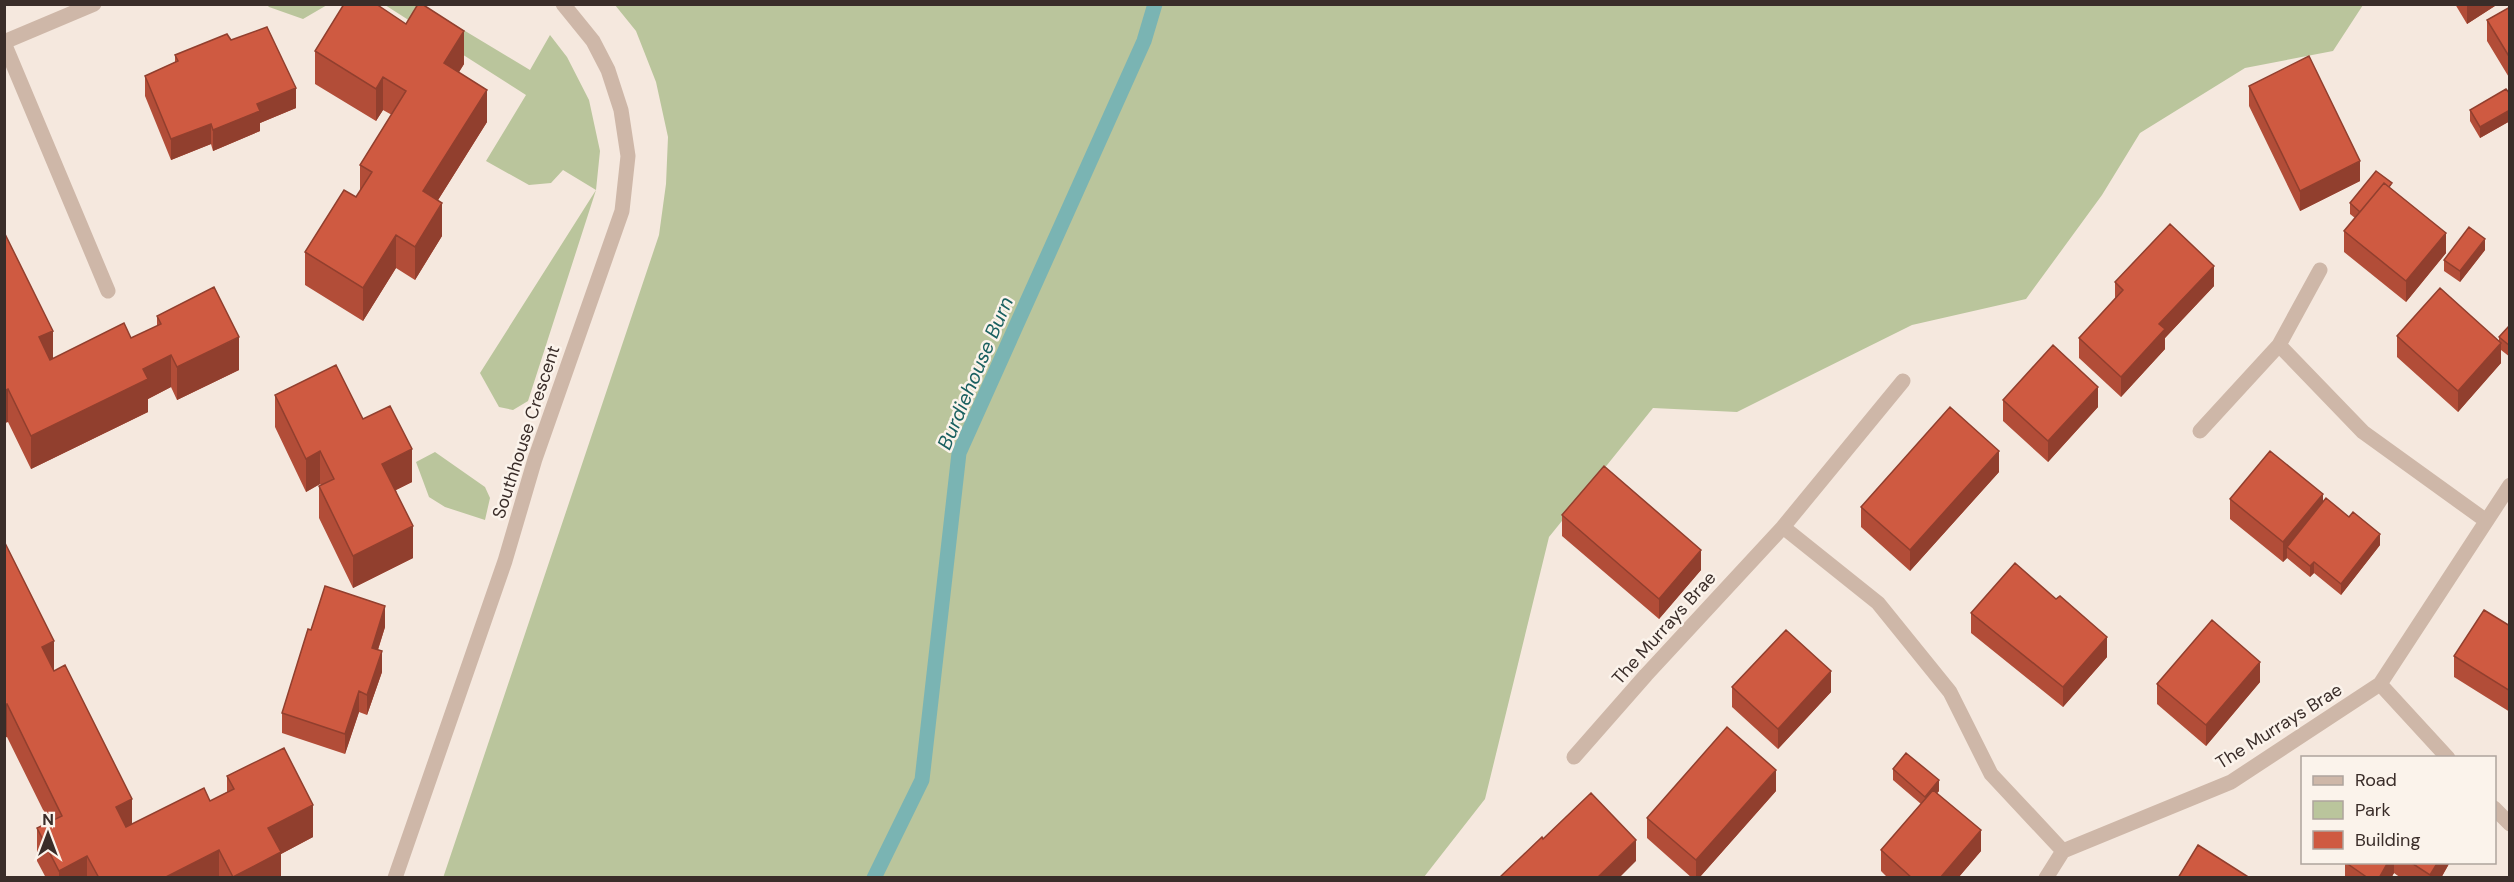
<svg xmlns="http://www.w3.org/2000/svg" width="2514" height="882" font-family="'DM Sans',sans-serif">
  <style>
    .green { fill: #bac59c }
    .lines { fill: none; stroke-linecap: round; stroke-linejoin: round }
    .stream { stroke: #7ab4b3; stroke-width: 15 }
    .service { stroke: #ceb7a8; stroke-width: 15 }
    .minor { stroke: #ceb7a8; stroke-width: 15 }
    .wall { fill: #b24d38 }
    .shaded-wall { fill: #913f2e }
    .building { fill: #cf5a41; stroke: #913f2e; stroke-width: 1.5 }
    .labels { text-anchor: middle; stroke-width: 5; stroke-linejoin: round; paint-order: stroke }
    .street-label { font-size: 18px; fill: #3a2d29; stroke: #fbf3eb }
    .water-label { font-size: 20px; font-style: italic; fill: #1a6060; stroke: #fbf3eb }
  </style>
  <rect width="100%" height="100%" fill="#f5e8de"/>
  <path class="green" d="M 267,5 L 327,5 L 303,19 L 269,7 Z
    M 385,5 L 422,5 L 530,70 L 550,35 L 567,57 L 589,100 L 600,151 L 596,190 L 528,401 L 513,410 L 499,407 L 480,373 L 596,190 L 563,170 L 551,183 L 529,185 L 486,161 L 526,95 Z
    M 615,5 L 2363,5 L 2333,51 L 2245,68 L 2140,133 L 2102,195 L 2026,299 L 1912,325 L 1737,412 L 1653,408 L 1549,537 L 1485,799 L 1424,877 L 443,878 L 659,235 L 666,184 L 668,137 L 656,82 L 636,31 Z
    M 435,452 L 485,487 L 490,498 L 485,520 L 445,507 L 429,497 L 416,462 Z"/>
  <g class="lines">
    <path class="stream" d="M 874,878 L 922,780 L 959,453 L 1144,41 L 1155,4"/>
    <path class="service" d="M 4,43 L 108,291"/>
    <path class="minor" d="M 4,42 L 94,4
      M 2279,345 L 2363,432 L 2485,520
      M 2200,431 L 2279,345 L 2320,270
      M 1783,527 L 1903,381
      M 2380,684 L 2448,758
      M 1574,757 L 1646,675 L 1783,527 L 1878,603 L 1950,692 L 1991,774 L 2063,851
      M 2494,808 L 2510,824
      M 395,878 L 505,561 L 535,459 L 622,211 L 628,156 L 621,110 L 608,70 L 593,41 L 563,4
      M 2046,878 L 2063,851 L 2231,782 L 2380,684 L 2510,485"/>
  </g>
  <path class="wall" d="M 2455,4 L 2498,4 L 2467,24 Z
    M 2510,7 L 2510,79 L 2487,41 L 2487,20 Z
    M 406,24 L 464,64 L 459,72 L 487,122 L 438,200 L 442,236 L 415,280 L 396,268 L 363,321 L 305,285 L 305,252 L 356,197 L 360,191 L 360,165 L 392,115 L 383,110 L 376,121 L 315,84 L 315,51 Z
    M 231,40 L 296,108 L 260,123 L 260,131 L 213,151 L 211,144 L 171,160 L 145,96 L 145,76 L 175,62 L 175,55 Z
    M 2249,86 L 2360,181 L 2300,211 L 2249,106 Z
    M 2510,94 L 2510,121 L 2480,138 L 2470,121 L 2470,110 Z
    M 2392,189 L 2446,253 L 2406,302 L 2344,252 L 2344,231 L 2355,218 L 2350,214 L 2350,203 Z
    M 4,232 L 53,358 L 131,338 L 157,326 L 157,316 L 239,370 L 177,400 L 171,387 L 148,399 L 148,412 L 31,469 L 8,422 L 4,423 Z
    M 2485,250 L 2460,282 L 2444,271 L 2444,260 Z
    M 2115,282 L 2214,286 L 2165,338 L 2165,349 L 2121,397 L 2079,358 L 2079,338 L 2115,299 Z
    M 2510,325 L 2510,357 L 2501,350 L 2501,363 L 2458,412 L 2397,357 L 2397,336 L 2499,341 L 2499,337 Z
    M 275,395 L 363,419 L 412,482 L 396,490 L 413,558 L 353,588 L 319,518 L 319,486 L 321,485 L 320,484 L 306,492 L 275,427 Z
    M 2003,400 L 2098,407 L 2048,462 L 2003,421 Z
    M 1999,472 L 1910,571 L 1861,527 L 1861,507 Z
    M 2230,499 L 2323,503 L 2380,545 L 2341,595 L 2314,573 L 2310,577 L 2287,558 L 2283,562 L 2230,519 Z
    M 1562,515 L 1701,570 L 1659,619 L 1562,536 Z
    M 4,541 L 54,670 L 132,824 L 210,801 L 227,792 L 227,776 L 313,837 L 281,854 L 281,878 L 46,878 L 37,861 L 37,828 L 49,822 L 7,737 Z
    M 1971,613 L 2107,657 L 2063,707 L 1971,633 Z
    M 2510,626 L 2510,712 L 2454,677 L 2454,656 Z
    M 385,627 L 378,650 L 382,672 L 367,715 L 359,712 L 345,754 L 282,733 L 282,713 L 311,630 Z
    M 2260,682 L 2206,746 L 2157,704 L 2157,684 Z
    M 1732,687 L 1831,692 L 1778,749 L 1732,707 Z
    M 1893,769 L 1939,791 L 1937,793 L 1981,851 L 1958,878 L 1888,878 L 1881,871 L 1881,850 L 1921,804 L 1893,780 Z
    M 1776,791 L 1699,878 L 1692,878 L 1647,838 L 1647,818 Z
    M 2345,862 L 2450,862 L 2441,878 L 2401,878 L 2394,873 L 2391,878 L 2345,878 Z"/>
  <path class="shaded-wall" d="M 2467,4 L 2498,4 L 2467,24 Z
    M 464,31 L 464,64 L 444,96 L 444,63 Z
    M 383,77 L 383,110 L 376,121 L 376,89 Z
    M 296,88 L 296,108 L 260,123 L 260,131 L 213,151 L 213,130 L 257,104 Z
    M 487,90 L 487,122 L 423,224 L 423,191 Z
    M 2510,110 L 2510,121 L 2480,138 L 2480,127 Z
    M 211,124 L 211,144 L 171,160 L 171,139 Z
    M 2360,161 L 2360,181 L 2300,211 L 2300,191 Z
    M 442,203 L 442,236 L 415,280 L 415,247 Z
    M 2446,233 L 2446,253 L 2406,302 L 2406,281 Z
    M 396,235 L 396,268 L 363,321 L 363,288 Z
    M 2485,239 L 2485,250 L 2460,282 L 2460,271 Z
    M 2214,266 L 2214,286 L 2165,338 L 2165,349 L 2121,397 L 2121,377 L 2159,324 Z
    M 53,331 L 53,363 L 39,370 L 39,337 Z
    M 239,337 L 239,370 L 177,400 L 177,367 Z
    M 2501,343 L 2501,363 L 2458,412 L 2458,391 Z
    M 171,355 L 171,387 L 148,399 L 148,412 L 31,469 L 31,436 L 143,369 Z
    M 2098,387 L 2098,407 L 2048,462 L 2048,441 Z
    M 8,389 L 8,422 L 4,423 L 4,391 Z
    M 412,449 L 412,482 L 382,497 L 382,464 Z
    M 320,451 L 320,484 L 306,492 L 306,459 Z
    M 1999,451 L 1999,472 L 1910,571 L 1910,550 Z
    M 2323,494 L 2323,514 L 2287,547 L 2287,558 L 2283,562 L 2283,542 Z
    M 413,526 L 413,558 L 353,588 L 353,556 Z
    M 2380,534 L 2380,545 L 2341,595 L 2341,584 Z
    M 1701,550 L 1701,570 L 1659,619 L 1659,599 Z
    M 2314,562 L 2314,573 L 2310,577 L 2310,566 Z
    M 385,606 L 385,627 L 372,668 L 372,648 Z
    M 2107,637 L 2107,657 L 2063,707 L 2063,687 Z
    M 54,641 L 54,674 L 42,647 Z
    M 382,651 L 382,672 L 367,715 L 367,695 Z
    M 2260,662 L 2260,682 L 2206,746 L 2206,725 Z
    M 1831,671 L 1831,692 L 1778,749 L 1778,729 Z
    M 359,691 L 359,712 L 345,754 L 345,734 Z
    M 7,704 L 7,737 L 4,738 L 4,705 Z
    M 1776,770 L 1776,791 L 1699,878 L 1696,878 L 1696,860 Z
    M 1939,780 L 1939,791 L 1925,807 L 1925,797 Z
    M 132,799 L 132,832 L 116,840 L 116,807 Z
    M 313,805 L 313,837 L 281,854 L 281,878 L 233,877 L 268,828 Z
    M 1981,830 L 1981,851 L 1958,878 L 1940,878 Z
    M 1636,840 L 1636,861 L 1619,878 L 1597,878 Z
    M 219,850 L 219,878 L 164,878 Z
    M 87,856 L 87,878 L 59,878 L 59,871 Z
    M 2388,862 L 2394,862 L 2394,873 L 2391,878 L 2379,878 Z
    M 2438,862 L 2450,862 L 2441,878 L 2430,878 L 2430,875 Z"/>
  <path class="building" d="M 344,4 L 376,4 L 406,24 L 418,4 L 422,4 L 464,31 L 444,63 L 487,90 L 423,191 L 442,203 L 415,247 L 396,235 L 363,288 L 305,252 L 344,190 L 356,197 L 372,172 L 360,165 L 406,91 L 383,77 L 376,89 L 315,51 Z
    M 2510,7 L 2510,58 L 2487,20 Z
    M 267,27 L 296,88 L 257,104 L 260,111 L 213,130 L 211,124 L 171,139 L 145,76 L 178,61 L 175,55 L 227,34 L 231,40 Z
    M 2309,56 L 2360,161 L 2300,191 L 2249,86 Z
    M 2506,89 L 2510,94 L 2510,110 L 2480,127 L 2470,110 Z
    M 2376,171 L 2392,183 L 2389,187 L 2384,183 L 2360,212 L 2350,203 Z
    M 2384,183 L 2446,233 L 2406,281 L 2344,231 Z
    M 2170,224 L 2214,266 L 2159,324 L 2165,329 L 2121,377 L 2079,338 L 2123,290 L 2115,282 Z
    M 2469,227 L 2485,239 L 2460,271 L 2444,260 Z
    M 4,232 L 53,331 L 39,337 L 50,360 L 124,323 L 131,338 L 161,324 L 157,316 L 214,287 L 239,337 L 177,367 L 171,355 L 143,369 L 148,379 L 31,436 L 8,389 L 4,391 Z
    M 2440,288 L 2501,343 L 2458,391 L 2397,336 Z
    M 2510,325 L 2510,346 L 2499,337 Z
    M 2053,345 L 2098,387 L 2048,441 L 2003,400 Z
    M 336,365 L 363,419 L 390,406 L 412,449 L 382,464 L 413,526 L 353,556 L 319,486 L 334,479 L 320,451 L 306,459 L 275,395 Z
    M 1950,407 L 1999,451 L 1910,550 L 1861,507 Z
    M 2270,451 L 2323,494 L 2283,542 L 2230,499 Z
    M 1604,466 L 1701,550 L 1659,599 L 1562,515 Z
    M 2326,498 L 2349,517 L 2353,512 L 2380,534 L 2341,584 L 2314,562 L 2310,566 L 2287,547 Z
    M 4,541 L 54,641 L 42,647 L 54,671 L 65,665 L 132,799 L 116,807 L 126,827 L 204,788 L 210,801 L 234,789 L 227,776 L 284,748 L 313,805 L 268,828 L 281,852 L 233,877 L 219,850 L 164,878 L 99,878 L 87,856 L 59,871 L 37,828 L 62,816 L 7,704 L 4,705 Z
    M 2015,563 L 2056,599 L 2060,596 L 2107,637 L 2063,687 L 1971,613 Z
    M 325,586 L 385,606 L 372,648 L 382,651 L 367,695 L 359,691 L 345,734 L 282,713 L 308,629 L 311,630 Z
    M 2484,610 L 2510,626 L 2510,691 L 2454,656 Z
    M 2212,620 L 2260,662 L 2206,725 L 2157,684 Z
    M 1786,630 L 1831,671 L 1778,729 L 1732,687 Z
    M 1727,727 L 1776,770 L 1696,860 L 1647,818 Z
    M 1906,753 L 1939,780 L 1925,797 L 1893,769 Z
    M 1933,790 L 1981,830 L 1940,878 L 1912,878 L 1881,850 Z
    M 1591,793 L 1636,840 L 1597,878 L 1499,878 L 1542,837 L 1543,839 Z
    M 2198,845 L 2250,878 L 2178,878 Z
    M 2345,862 L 2388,862 L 2379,878 L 2368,878 Z
    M 2410,862 L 2438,862 L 2430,875 Z"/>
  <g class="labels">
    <g class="street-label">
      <text transform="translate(526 432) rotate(-72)" y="6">Southhouse Crescent</text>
      <text transform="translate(1664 628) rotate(-48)" y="6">The Murrays Brae</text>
      <text transform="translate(2279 726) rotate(-32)" y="6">The Murrays Brae</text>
    </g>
    <g class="water-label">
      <text transform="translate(975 373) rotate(-67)" y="7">Burdiehouse Burn</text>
    </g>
  </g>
  <rect width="2514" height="882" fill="none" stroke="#3a2d29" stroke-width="12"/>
  <rect x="2301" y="756" width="195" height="108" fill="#fbf3eb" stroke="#aea49d" stroke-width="1.5"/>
  <rect x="2313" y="776" width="30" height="9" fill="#ceb7a8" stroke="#aea49d" stroke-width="1.5"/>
  <text x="2355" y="786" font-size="18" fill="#3a2d29">Road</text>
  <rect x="2313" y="801" width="30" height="18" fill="#bac59c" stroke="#aea49d" stroke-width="1.5"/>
  <text x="2355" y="816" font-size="18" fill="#3a2d29">Park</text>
  <rect x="2313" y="831" width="30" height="18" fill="#cf5a41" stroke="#aea49d" stroke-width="1.5"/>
  <text x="2355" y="846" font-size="18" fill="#3a2d29">Building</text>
  <g transform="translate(48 834)" stroke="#fbf3eb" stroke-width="4.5" paint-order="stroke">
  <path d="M0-4.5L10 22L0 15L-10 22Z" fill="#3a2d29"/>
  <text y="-9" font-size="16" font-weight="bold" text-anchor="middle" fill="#3a2d29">N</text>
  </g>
</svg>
